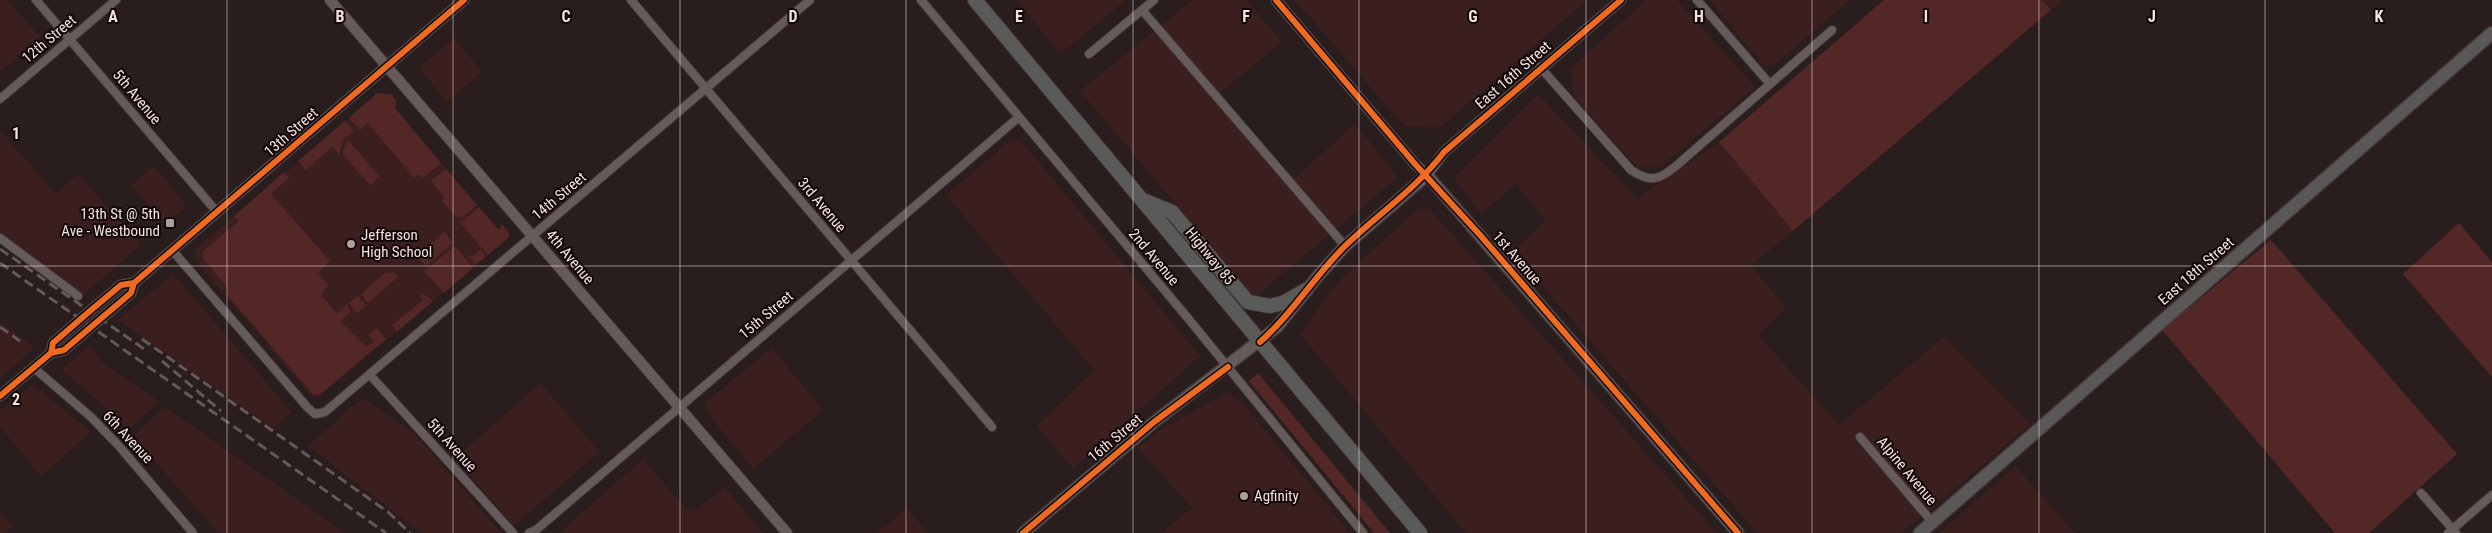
<svg xmlns="http://www.w3.org/2000/svg" width="2492" height="533" font-family="'Roboto Condensed',sans-serif">
  <style>
    .built { fill: #3b1f1e }
    .green { fill: #532726 }
    .lines { fill: none; stroke-linecap: round; stroke-linejoin: round }
    .minor-casing { stroke: #433838; stroke-width: 10 }
    .tertiary-casing { stroke: #433838; stroke-width: 12 }
    .secondary-casing { stroke: #433838; stroke-width: 14 }
    .primary-casing { stroke: #433838; stroke-width: 15 }
    .trunk-casing { stroke: #433838; stroke-width: 16 }
    .minor { stroke: #665b5b; stroke-width: 8 }
    .tertiary { stroke: #665b5b; stroke-width: 10 }
    .secondary { stroke: #665b5b; stroke-width: 11 }
    .primary { stroke: #5a5857; stroke-width: 12 }
    .trunk { stroke: #5a5a58; stroke-width: 14 }
    .rail { stroke: #645959; stroke-width: 3; stroke-dasharray: 10 5; stroke-linecap: butt }
    .cycleway-casing { stroke: #110706; stroke-width: 9 }
    .cycleway { stroke: #ed6a23; stroke-width: 6 }
    .grid { fill: none; stroke: #f5e3e2; stroke-width: 1; stroke-opacity: 0.55 }
    .poi-dot { fill: #ae9e9d; stroke: #110706; stroke-width: 2 }
    .labels { text-anchor: middle; stroke-width: 4; stroke-linejoin: round; paint-order: stroke }
    .street-label { font-size: 15px; fill: #f5e3e2; stroke: #110706 }
    .poi-label { font-size: 15px; fill: #f5e3e2; stroke: #110706; text-anchor: start }
    .grid-label { font-size: 16px; text-anchor: middle; font-weight: bold; fill: #f5e3e2; stroke: #110706; stroke-width: 4; stroke-linejoin: round; paint-order: stroke }
  </style>
  <rect width="100%" height="100%" fill="#2a1d1d"/>
  <path class="built" d="M 0,0 L 7,0 L 40,37 L 0,72 Z
    M 1017,0 L 1126,0 L 1060,54 Z
    M 1193,0 L 1246,0 L 1282,42 L 1220,93 L 1294,179 L 1355,124 L 1398,177 L 1255,297 L 1080,91 Z
    M 1295,0 L 1587,0 L 1441,127 L 1404,126 Z
    M 1646,0 L 1677,0 L 1755,87 L 1660,167 L 1637,167 L 1574,97 L 1571,68 Z
    M 1710,0 L 1850,0 L 1774,65 L 1765,67 Z
    M 2042,0 L 2063,0 L 2051,10 Z
    M 454,38 L 482,72 L 447,102 L 419,68 Z
    M 383,94 L 506,239 L 319,397 L 312,397 L 195,260 L 195,249 L 377,96 Z
    M 1538,94 L 1637,198 L 1719,142 L 1793,231 L 1751,265 L 1786,308 L 1758,335 L 1839,425 L 1944,337 L 2030,424 L 1922,517 L 1899,533 L 1757,533 L 1512,251 L 1546,221 L 1516,184 L 1481,214 L 1454,178 Z
    M 0,130 L 56,194 L 78,174 L 141,245 L 83,295 L 0,235 Z
    M 1012,139 L 1021,141 L 1200,356 L 1073,469 L 1037,426 L 1094,370 L 946,195 Z
    M 154,166 L 187,206 L 165,224 L 131,185 Z
    M 1429,208 L 1466,250 L 1717,533 L 1466,533 L 1300,334 L 1339,281 L 1418,209 Z
    M 173,274 L 292,412 L 273,428 L 118,320 Z
    M 0,322 L 35,347 L 0,379 Z
    M 90,345 L 101,361 L 159,402 L 128,430 L 104,406 L 61,370 Z
    M 772,348 L 823,410 L 753,469 L 706,411 L 706,402 Z
    M 541,383 L 599,452 L 514,526 L 455,458 Z
    M 33,384 L 91,432 L 41,476 L 0,427 L 0,410 Z
    M 1227,393 L 1241,401 L 1350,533 L 1161,533 L 1192,508 L 1138,448 L 1160,430 Z
    M 362,398 L 414,433 L 501,533 L 422,533 L 308,446 Z
    M 165,407 L 334,525 L 345,533 L 219,533 L 135,439 L 136,433 Z
    M 643,459 L 687,510 L 697,509 L 725,487 L 763,533 L 559,533 Z
    M 2015,466 L 2075,533 L 1939,533 Z
    M 907,508 L 928,533 L 877,533 Z
    M 0,511 L 13,526 L 5,533 L 0,533 Z"/>
  <path class="green" d="M 1884,0 L 2042,0 L 2051,10 L 1793,231 L 1719,142 Z
    M 377,93 L 391,94 L 396,100 L 395,108 L 441,163 L 423,178 L 419,174 L 414,178 L 368,123 L 360,130 L 349,118 Z
    M 345,121 L 354,131 L 343,140 L 339,154 L 332,147 L 306,170 L 298,161 Z
    M 348,140 L 380,177 L 370,185 L 342,153 Z
    M 446,169 L 477,205 L 463,217 L 456,217 L 442,201 L 444,197 L 431,181 Z
    M 284,172 L 289,178 L 271,194 L 330,261 L 318,273 L 328,285 L 321,295 L 337,313 L 347,305 L 350,312 L 340,321 L 366,347 L 374,342 L 368,335 L 376,328 L 386,339 L 319,395 L 314,395 L 227,295 L 228,288 L 203,258 L 203,251 L 239,221 L 234,216 Z
    M 479,207 L 499,230 L 502,224 L 509,233 L 509,237 L 488,255 L 459,221 L 463,221 Z
    M 2459,223 L 2492,262 L 2492,377 L 2403,274 Z
    M 444,232 L 453,243 L 426,266 L 419,258 L 420,253 Z
    M 2271,240 L 2457,454 L 2369,533 L 2335,533 L 2162,330 Z
    M 455,246 L 473,268 L 444,293 L 424,271 Z
    M 481,249 L 486,257 L 475,265 L 465,252 L 471,257 Z
    M 393,271 L 398,277 L 368,303 L 361,294 L 386,272 L 389,274 Z
    M 422,293 L 433,301 L 397,332 L 392,325 L 423,300 L 420,296 Z
    M 358,296 L 366,306 L 357,313 L 349,303 Z
    M 1258,373 L 1390,533 L 1374,533 L 1249,381 Z"/>
  <g class="lines">
    <defs>
      <path id="minor" d="M 36,0 L 217,212
        M 631,0 L 992,427
        M 921,0 L 1187,317 L 1363,533
        M 1697,0 L 1769,83
        M 1142,10 L 1345,246
        M 1089,54 L 1154,0
        M 1540,67 L 1631,170 C 1650,183 1659,180 1676,166 L 1832,30
        M 0,99 L 116,0
        M 0,238 L 78,296
        M 172,250 L 308,408 L 315,414 L 325,412 L 810,0
        M 34,368 L 91,417 L 118,445 L 193,533
        M 370,375 L 513,533
        M 1860,437 L 1933,523
        M 2421,493 L 2456,533
        M 529,533 L 536,530 L 1019,117
        M 2448,533 L 2492,495"/>
      <path id="tertiary" d="M 330,0 L 787,533
        M 1276,0 L 1415,164 L 1427,175 L 1444,152 L 1621,0
        M 51,353 L 53,343 L 90,311 L 121,285 L 134,283 L 464,0
        M 0,396 L 51,353 L 64,350 L 131,293 L 134,283"/>
      <path id="secondary" d="M 1023,533 L 1154,422 L 1277,327 L 1318,276 L 1345,246 L 1427,175 L 1738,533"/>
      <path id="primary" d="M 1920,533 L 2492,33"/>
      <path id="trunk" d="M 975,0 L 1420,533
        M 1145,201 L 1172,212 L 1248,302 L 1270,306 L 1283,303 L 1306,290"/>
    </defs>
    <use href="#minor" class="minor-casing"/>
    <use href="#tertiary" class="tertiary-casing"/>
    <use href="#secondary" class="secondary-casing"/>
    <use href="#primary" class="primary-casing"/>
    <use href="#trunk" class="trunk-casing"/>
    <use href="#minor" class="minor"/>
    <use href="#tertiary" class="tertiary"/>
    <use href="#secondary" class="secondary"/>
    <use href="#primary" class="primary"/>
    <use href="#trunk" class="trunk"/>
    <path class="rail" d="M 0,249 L 147,351
      M 0,263 L 386,533
      M 0,327 L 20,341
      M 142,339 L 388,512 L 410,533
      M 162,361 L 221,411"/>
    <defs>
      <path id="cycleway" d="M 1276,0 L 1415,164 L 1480,235 L 1738,533
        M 1260,342 C 1292,314 1314,277 1344,247 C 1378,214 1416,189 1444,152 L 1621,0
        M 51,353 L 53,343 L 90,311 L 121,285 L 134,283 L 464,0
        M 0,396 L 51,353 L 64,350 L 131,293 L 134,283
        M 1023,533 L 1154,422 L 1228,367"/>
    </defs>
    <use href="#cycleway" class="cycleway-casing"/>
    <use href="#cycleway" class="cycleway"/>
  </g>
  <path class="grid" d="M 227,0 L 227,533M 453,0 L 453,533M 680,0 L 680,533M 906,0 L 906,533M 1133,0 L 1133,533M 1359,0 L 1359,533M 1586,0 L 1586,533M 1812,0 L 1812,533M 2039,0 L 2039,533M 2265,0 L 2265,533M 0,266 L 2492,266"/>
  <g class="poi-dot">
    <rect x="165" y="218" width="10" height="10" rx="2.5"/>
    <circle cx="351" cy="244" r="5"/>
    <circle cx="1244" cy="496" r="5"/>
  </g>
  <g class="labels">
    <g class="street-label">
      <text transform="translate(49 39) rotate(-40)" y="5">12th Street</text>
      <text transform="translate(1513 75) rotate(-41)" y="5">East 16th Street</text>
      <text transform="translate(137 97) rotate(50)" y="5">5th Avenue</text>
      <text transform="translate(291 132) rotate(-41)" y="5">13th Street</text>
      <text transform="translate(559 196) rotate(-40)" y="5">14th Street</text>
      <text transform="translate(822 205) rotate(50)" y="5">3rd Avenue</text>
      <text transform="translate(1210 256) rotate(51)" y="5">Highway 85</text>
      <text transform="translate(570 257) rotate(50)" y="5">4th Avenue</text>
      <text transform="translate(1154 257) rotate(50)" y="5">2nd Avenue</text>
      <text transform="translate(1517 258) rotate(49)" y="5">1st Avenue</text>
      <text transform="translate(2196 271) rotate(-41)" y="5">East 18th Street</text>
      <text transform="translate(766 315) rotate(-40)" y="5">15th Street</text>
      <text transform="translate(128 437) rotate(47)" y="5">6th Avenue</text>
      <text transform="translate(1115 438) rotate(-40)" y="5">16th Street</text>
      <text transform="translate(452 445) rotate(48)" y="5">5th Avenue</text>
      <text transform="translate(1907 471) rotate(50)" y="5">Alpine Avenue</text>
    </g>
    <g class="poi-label">
      <text x="160" y="219" text-anchor="end">13th St @ 5th<tspan x="160" dy="17">Ave - Westbound</tspan></text>
      <text x="361" y="240">Jefferson<tspan x="361" dy="17">High School</tspan></text>
      <text x="1254" y="501">Agfinity</text>
    </g>
  </g>
  <g class="grid-label">
    <text x="113" y="22">A</text>
    <text x="340" y="22">B</text>
    <text x="566" y="22">C</text>
    <text x="793" y="22">D</text>
    <text x="1019" y="22">E</text>
    <text x="1246" y="22">F</text>
    <text x="1473" y="22">G</text>
    <text x="1699" y="22">H</text>
    <text x="1926" y="22">I</text>
    <text x="2152" y="22">J</text>
    <text x="2379" y="22">K</text>
    <text x="16" y="139">1</text>
    <text x="16" y="405">2</text>
  </g>
</svg>
